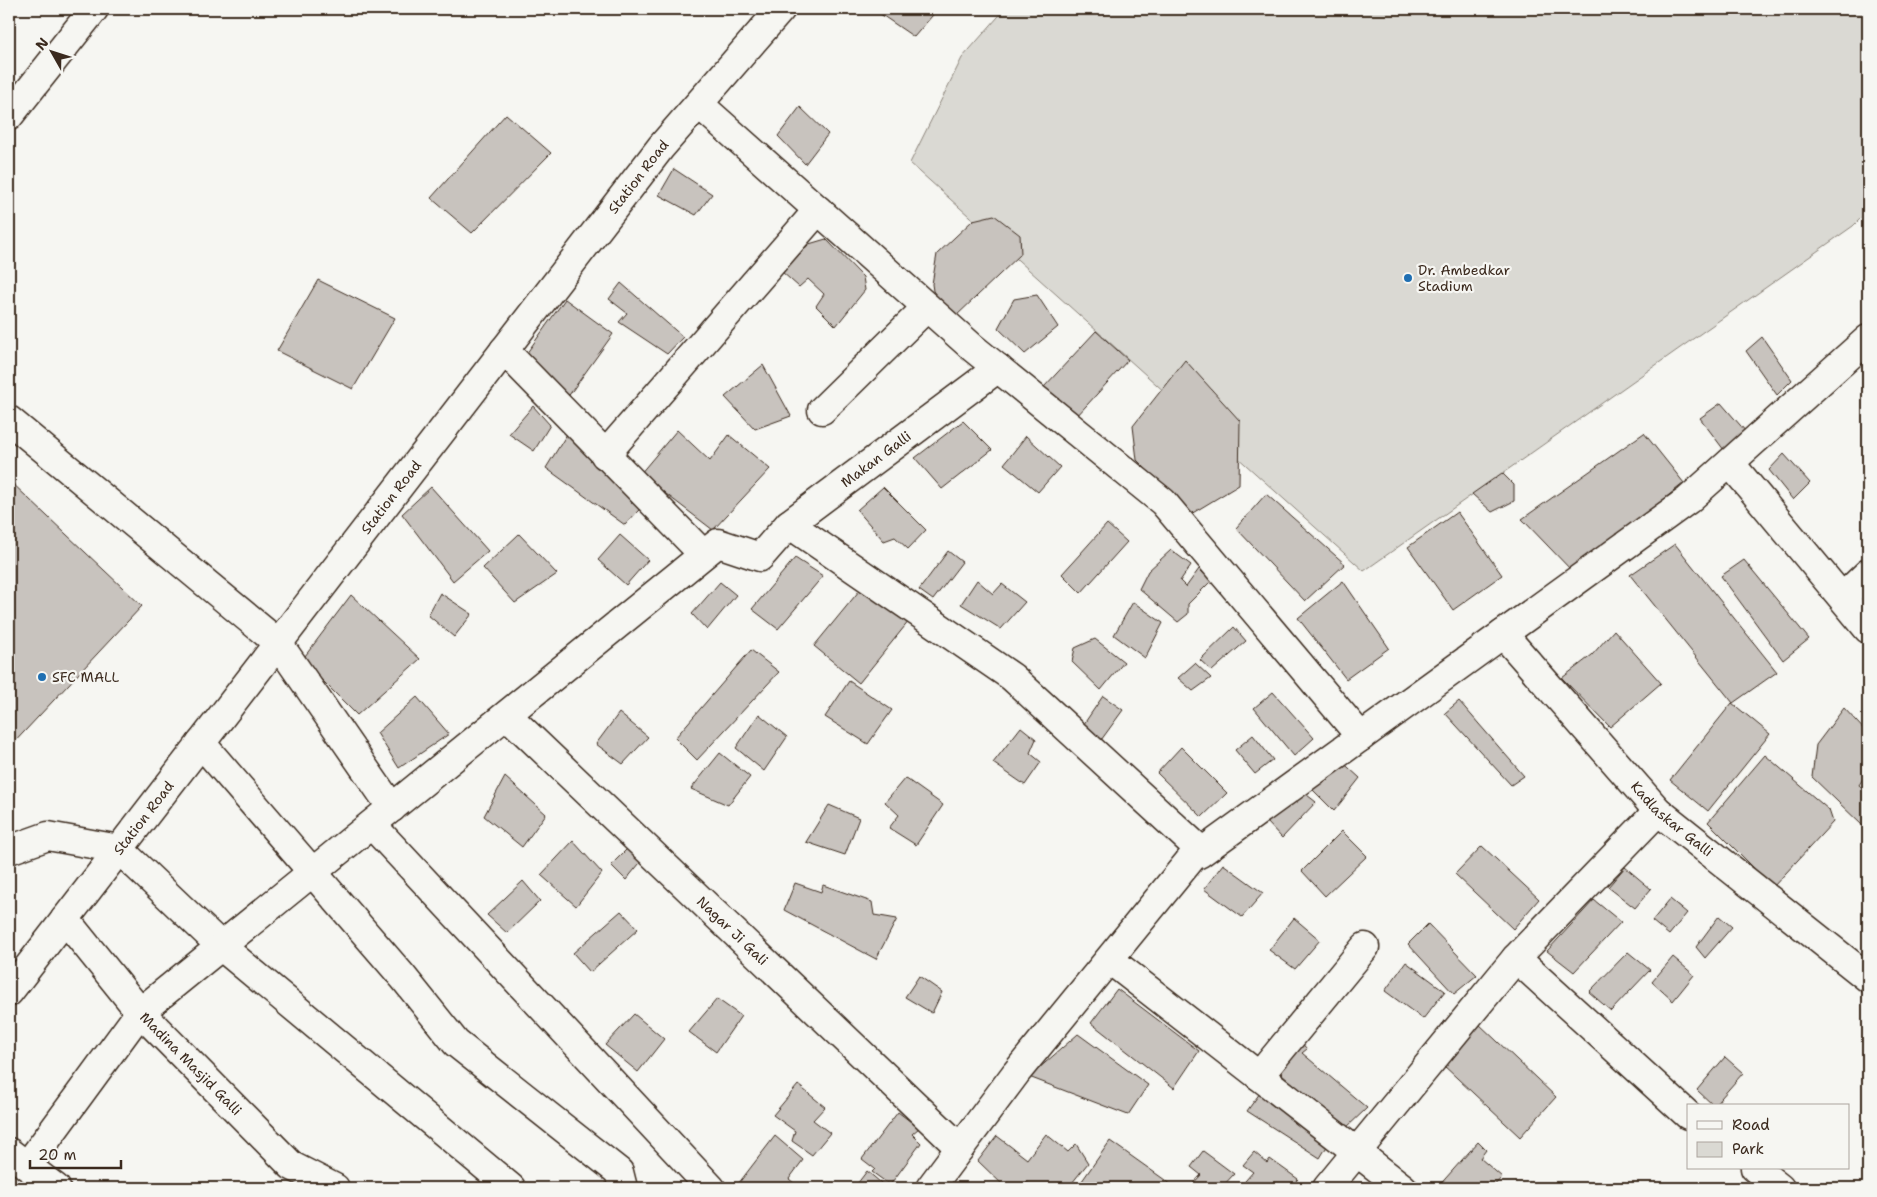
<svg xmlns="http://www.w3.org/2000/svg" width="1877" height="1197" font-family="'Shantell Sans',sans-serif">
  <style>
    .green { fill: #dad9d3; stroke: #8a8278 }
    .building { fill: #c8c3be; stroke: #3b2a1e }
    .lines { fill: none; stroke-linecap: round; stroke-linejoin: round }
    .minor-casing { stroke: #3b2a1e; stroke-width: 31 }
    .highway-casing { stroke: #3b2a1e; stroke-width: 31 }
    .minor { stroke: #f6f6f2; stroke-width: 28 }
    .highway { stroke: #f6f6f2; stroke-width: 28 }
    .poi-dot { fill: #1f6fb2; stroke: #f6f6f2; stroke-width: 2 }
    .labels { text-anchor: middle; stroke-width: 4.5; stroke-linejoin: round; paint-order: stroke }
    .street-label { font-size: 14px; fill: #3b2a1e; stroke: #f6f6f2 }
    .poi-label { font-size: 14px; fill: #3b2a1e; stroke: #f6f6f2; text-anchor: start }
  </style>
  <rect width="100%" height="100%" fill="#f6f6f2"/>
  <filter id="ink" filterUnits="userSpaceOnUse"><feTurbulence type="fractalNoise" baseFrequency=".02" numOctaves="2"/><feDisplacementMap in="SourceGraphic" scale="10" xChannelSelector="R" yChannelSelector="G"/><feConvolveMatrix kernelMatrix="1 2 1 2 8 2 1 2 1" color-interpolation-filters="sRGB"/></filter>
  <g filter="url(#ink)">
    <path class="green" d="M 1005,9 L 1868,9 L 1868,211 L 1853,226 L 1364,571 L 910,163 L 962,58 Z"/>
    <path class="building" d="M 873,9 L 938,9 L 914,37 Z
      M 800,107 L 828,134 L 805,164 L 778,136 Z
      M 506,114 L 551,153 L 472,233 L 431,198 Z
      M 674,169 L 712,194 L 696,215 L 659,195 Z
      M 994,215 L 1020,235 L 1021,254 L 954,318 L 933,291 L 932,284 L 937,254 L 973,220 Z
      M 826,239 L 863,277 L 865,290 L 836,326 L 816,306 L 824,294 L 808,279 L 799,287 L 782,272 L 809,244 Z
      M 318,280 L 395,318 L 353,389 L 277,351 Z
      M 621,283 L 683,337 L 667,354 L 619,322 L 627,313 L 609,299 Z
      M 1037,295 L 1058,327 L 1025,354 L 998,328 L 1014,299 Z
      M 565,299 L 613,334 L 567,398 L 524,357 Z
      M 1096,331 L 1128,360 L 1076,417 L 1044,387 Z
      M 1762,337 L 1792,380 L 1777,395 L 1746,351 Z
      M 1185,360 L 1240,421 L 1239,485 L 1191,514 L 1137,460 L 1133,426 Z
      M 763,365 L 791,416 L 755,429 L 725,397 Z
      M 1721,403 L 1747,433 L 1727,454 L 1700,418 Z
      M 533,406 L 550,425 L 534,451 L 509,434 Z
      M 963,421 L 992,450 L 942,489 L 915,458 Z
      M 677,430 L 710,461 L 729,435 L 770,469 L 713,530 L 640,474 Z
      M 1644,433 L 1684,483 L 1573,572 L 1522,519 Z
      M 567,434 L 649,499 L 625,525 L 546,468 Z
      M 1026,436 L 1060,467 L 1038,492 L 1004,464 Z
      M 1784,454 L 1810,483 L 1793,500 L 1769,470 Z
      M 1502,473 L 1514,485 L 1514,501 L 1492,512 L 1472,494 Z
      M 9,480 L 142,606 L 9,748 Z
      M 431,487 L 488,551 L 453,581 L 402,514 Z
      M 883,487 L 926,530 L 908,549 L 895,537 L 884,541 L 857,510 Z
      M 1266,494 L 1345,564 L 1305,601 L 1236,528 Z
      M 1457,512 L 1502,575 L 1453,610 L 1408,547 Z
      M 1107,524 L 1127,542 L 1081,593 L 1062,574 Z
      M 519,534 L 557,574 L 515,603 L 483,568 Z
      M 620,535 L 648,560 L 626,585 L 598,560 Z
      M 1675,544 L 1777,672 L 1733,703 L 1630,575 Z
      M 1171,550 L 1191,565 L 1180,581 L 1186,587 L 1199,569 L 1211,581 L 1188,604 L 1188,614 L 1178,622 L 1139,589 L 1148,571 Z
      M 948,551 L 962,562 L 933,600 L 919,590 Z
      M 795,558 L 823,576 L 778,629 L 752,609 Z
      M 1744,560 L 1809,639 L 1783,660 L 1721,576 Z
      M 977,580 L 993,594 L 1002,584 L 1025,602 L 1001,629 L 961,604 Z
      M 1343,581 L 1389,648 L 1346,679 L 1298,618 Z
      M 720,582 L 736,595 L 707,630 L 692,614 Z
      M 864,585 L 909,621 L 859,683 L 814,646 Z
      M 440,593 L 472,614 L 454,637 L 428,615 Z
      M 351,595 L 420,659 L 357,715 L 302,660 Z
      M 1133,602 L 1163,623 L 1145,658 L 1114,635 Z
      M 1234,627 L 1246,641 L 1212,671 L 1200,660 Z
      M 1614,630 L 1661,683 L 1610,727 L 1562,678 L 1592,655 Z
      M 1095,639 L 1124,662 L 1101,690 L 1072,662 L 1075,648 Z
      M 751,650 L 779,672 L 697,760 L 675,738 Z
      M 1195,663 L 1211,678 L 1193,691 L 1178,678 Z
      M 849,681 L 892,710 L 868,744 L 825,717 Z
      M 1273,692 L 1314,738 L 1294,756 L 1254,708 Z
      M 1103,696 L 1123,710 L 1096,747 L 1077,734 Z
      M 417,697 L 449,734 L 399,768 L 377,733 Z
      M 1459,701 L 1524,776 L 1511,785 L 1445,713 Z
      M 1732,703 L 1770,734 L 1708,811 L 1670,780 Z
      M 1844,708 L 1868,734 L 1868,771 L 1859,785 L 1868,793 L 1868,820 L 1863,826 L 1812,777 L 1816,745 Z
      M 619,713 L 648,737 L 623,764 L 596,744 Z
      M 759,714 L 787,737 L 764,771 L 736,748 Z
      M 1021,727 L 1036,739 L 1030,753 L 1041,762 L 1025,785 L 993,763 Z
      M 1253,735 L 1273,760 L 1255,774 L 1235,750 Z
      M 1181,747 L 1227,793 L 1202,817 L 1157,773 Z
      M 720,753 L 750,777 L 728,805 L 691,789 Z
      M 1765,755 L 1829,810 L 1833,822 L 1773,887 L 1708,822 Z
      M 1338,758 L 1360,778 L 1334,811 L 1311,788 Z
      M 505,777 L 546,814 L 522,847 L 484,816 Z
      M 905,778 L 943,805 L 916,845 L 889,828 L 899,815 L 885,802 Z
      M 1298,788 L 1316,802 L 1282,838 L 1266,821 Z
      M 829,805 L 859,818 L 845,855 L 806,842 Z
      M 1342,831 L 1367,856 L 1325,896 L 1302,871 Z
      M 573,841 L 602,873 L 576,906 L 541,875 Z
      M 630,846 L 644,858 L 626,880 L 611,865 Z
      M 1482,846 L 1539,899 L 1513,929 L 1455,874 Z
      M 1223,864 L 1263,893 L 1242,917 L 1204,889 Z
      M 1625,867 L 1651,889 L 1635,908 L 1608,887 Z
      M 523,881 L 540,901 L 507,933 L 487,915 Z
      M 795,883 L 821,892 L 823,885 L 872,902 L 874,915 L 897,919 L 876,959 L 784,910 Z
      M 1670,899 L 1687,913 L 1669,935 L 1652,921 Z
      M 1594,900 L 1621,922 L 1574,972 L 1547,951 Z
      M 621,911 L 638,929 L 590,972 L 573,953 Z
      M 1719,916 L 1732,927 L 1705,958 L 1696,947 Z
      M 1294,918 L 1320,940 L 1295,969 L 1269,950 Z
      M 1428,924 L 1477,975 L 1454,994 L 1408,944 Z
      M 1628,952 L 1650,970 L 1611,1011 L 1589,992 Z
      M 1673,957 L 1694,975 L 1673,1001 L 1652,982 Z
      M 1406,962 L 1445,991 L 1423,1019 L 1385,991 Z
      M 919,976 L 942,992 L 932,1013 L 905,997 Z
      M 1117,989 L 1199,1051 L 1174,1088 L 1091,1023 Z
      M 717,999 L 741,1016 L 716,1052 L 689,1032 Z
      M 634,1014 L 664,1039 L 638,1072 L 605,1045 Z
      M 1478,1023 L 1556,1097 L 1520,1137 L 1442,1064 Z
      M 1078,1034 L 1148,1085 L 1128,1115 L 1029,1077 Z
      M 1297,1038 L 1307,1049 L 1302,1053 L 1367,1108 L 1345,1129 L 1274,1067 Z
      M 1725,1057 L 1743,1073 L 1714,1106 L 1697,1090 Z
      M 798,1085 L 825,1107 L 813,1120 L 830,1133 L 812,1155 L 792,1141 L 795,1131 L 773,1115 Z
      M 1260,1093 L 1329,1143 L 1320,1158 L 1247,1111 Z
      M 898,1112 L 919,1128 L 912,1134 L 921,1143 L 890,1185 L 872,1172 L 875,1169 L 862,1159 Z
      M 1046,1134 L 1068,1152 L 1076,1144 L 1088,1163 L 1068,1188 L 1034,1188 L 1027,1182 L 1020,1188 L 1006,1188 L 978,1161 L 997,1136 L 1027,1159 Z
      M 775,1136 L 803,1160 L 789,1179 L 800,1188 L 735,1188 Z
      M 1110,1141 L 1172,1185 L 1170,1188 L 1077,1188 Z
      M 1478,1142 L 1486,1150 L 1480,1158 L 1502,1177 L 1492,1188 L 1437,1188 Z
      M 1203,1151 L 1234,1174 L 1221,1188 L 1189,1188 L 1201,1175 L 1191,1167 Z
      M 1254,1152 L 1267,1163 L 1270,1159 L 1298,1179 L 1290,1188 L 1239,1188 L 1253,1172 L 1243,1165 Z
      M 867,1171 L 887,1188 L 854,1188 Z"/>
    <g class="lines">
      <defs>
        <g id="minor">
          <path d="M 699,104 L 973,348 L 1163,502 L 1361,737"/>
          <path d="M 9,116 L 94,9"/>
          <path d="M 504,350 L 703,554"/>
          <path d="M 822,410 L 927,307"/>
          <path d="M 9,420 L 278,643 L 392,808"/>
          <path d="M 605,455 L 818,210"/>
          <path d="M 1730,463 L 1868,629"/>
          <path d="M 789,524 L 1012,677 L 1199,849"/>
          <path d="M 1843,597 L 1868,573"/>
          <path id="s1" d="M 1503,634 L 1658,811 L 1868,978"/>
          <path id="s2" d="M 507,715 L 960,1148"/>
          <path d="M 201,743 L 403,977 L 456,1043 L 619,1172 L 623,1188"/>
          <path d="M 372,825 L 711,1188"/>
          <path d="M 9,850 L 48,836 L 119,849 L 222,947 L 511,1188"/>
          <path id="s3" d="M 65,919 L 140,1012 L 292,1166 L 335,1188"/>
          <path d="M 1516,958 L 1688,1115"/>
          <path d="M 1110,960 L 1403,1188"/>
          <path d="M 1259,1076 L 1365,947"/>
          <path d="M 9,1152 L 56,1188"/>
          <path id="s4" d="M 27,1166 L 140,1012 L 718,543 L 760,557 L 789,524 L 998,368"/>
          <path d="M 1755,1168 L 1780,1188"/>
          <path d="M 930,1188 L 1016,1073 L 1199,849 L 1199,854 L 1688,500 L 1868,339"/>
          <path d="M 1327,1188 L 1516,958 L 1658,811"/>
        </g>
        <g id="highway">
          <path id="s5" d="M 9,992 L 661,147 L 781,9"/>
        </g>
      </defs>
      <use href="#minor" class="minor-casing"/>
      <use href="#highway" class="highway-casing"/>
      <use href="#minor" class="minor"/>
      <use href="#highway" class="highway"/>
    </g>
  </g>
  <g class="poi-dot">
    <circle cx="1408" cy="278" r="5"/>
    <circle cx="42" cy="677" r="5"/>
  </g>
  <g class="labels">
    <g class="street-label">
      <text dy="5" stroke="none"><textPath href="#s5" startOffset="1030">Station Road</textPath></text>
      <text dy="5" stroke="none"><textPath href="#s4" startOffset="1132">Makan Galli</textPath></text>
      <text dy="5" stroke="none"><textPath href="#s5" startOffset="625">Station Road</textPath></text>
      <text dy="5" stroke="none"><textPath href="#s5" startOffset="220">Station Road</textPath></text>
      <text dy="5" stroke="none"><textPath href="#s1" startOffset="251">Kadlaskar Galli</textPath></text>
      <text dy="5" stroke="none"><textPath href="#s2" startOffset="312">Nagar Ji Gali</textPath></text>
      <text dy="5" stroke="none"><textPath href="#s3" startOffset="192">Madina Masjid Galli</textPath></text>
    </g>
    <g class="poi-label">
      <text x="1418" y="275">Dr. Ambedkar<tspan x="1418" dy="16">Stadium</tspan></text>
      <text x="52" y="682">SFC MALL</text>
    </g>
  </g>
  <rect width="1877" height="1197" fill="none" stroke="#f6f6f2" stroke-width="30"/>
  <rect x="15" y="15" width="1847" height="1167" fill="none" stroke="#3b2a1e" stroke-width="2" filter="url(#ink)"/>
  <rect x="1687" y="1104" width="162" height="65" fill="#f6f6f2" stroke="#aba49d"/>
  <rect x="1697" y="1121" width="25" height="8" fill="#f6f6f2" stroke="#aba49d"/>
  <text x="1732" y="1130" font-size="15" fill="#3b2a1e">Road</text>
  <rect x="1697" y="1142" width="25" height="15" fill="#dad9d3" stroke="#aba49d"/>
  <text x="1732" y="1154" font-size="15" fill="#3b2a1e">Park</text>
  <g transform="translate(52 52) rotate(309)" stroke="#f6f6f2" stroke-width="4" paint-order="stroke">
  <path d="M0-4L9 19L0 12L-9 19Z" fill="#3b2a1e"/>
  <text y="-8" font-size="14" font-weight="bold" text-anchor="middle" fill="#3b2a1e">N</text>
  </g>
  <path d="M30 1160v8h91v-8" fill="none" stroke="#3b2a1e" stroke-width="2.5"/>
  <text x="38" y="1160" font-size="15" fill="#3b2a1e" stroke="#f6f6f2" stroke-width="4" paint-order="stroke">20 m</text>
</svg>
